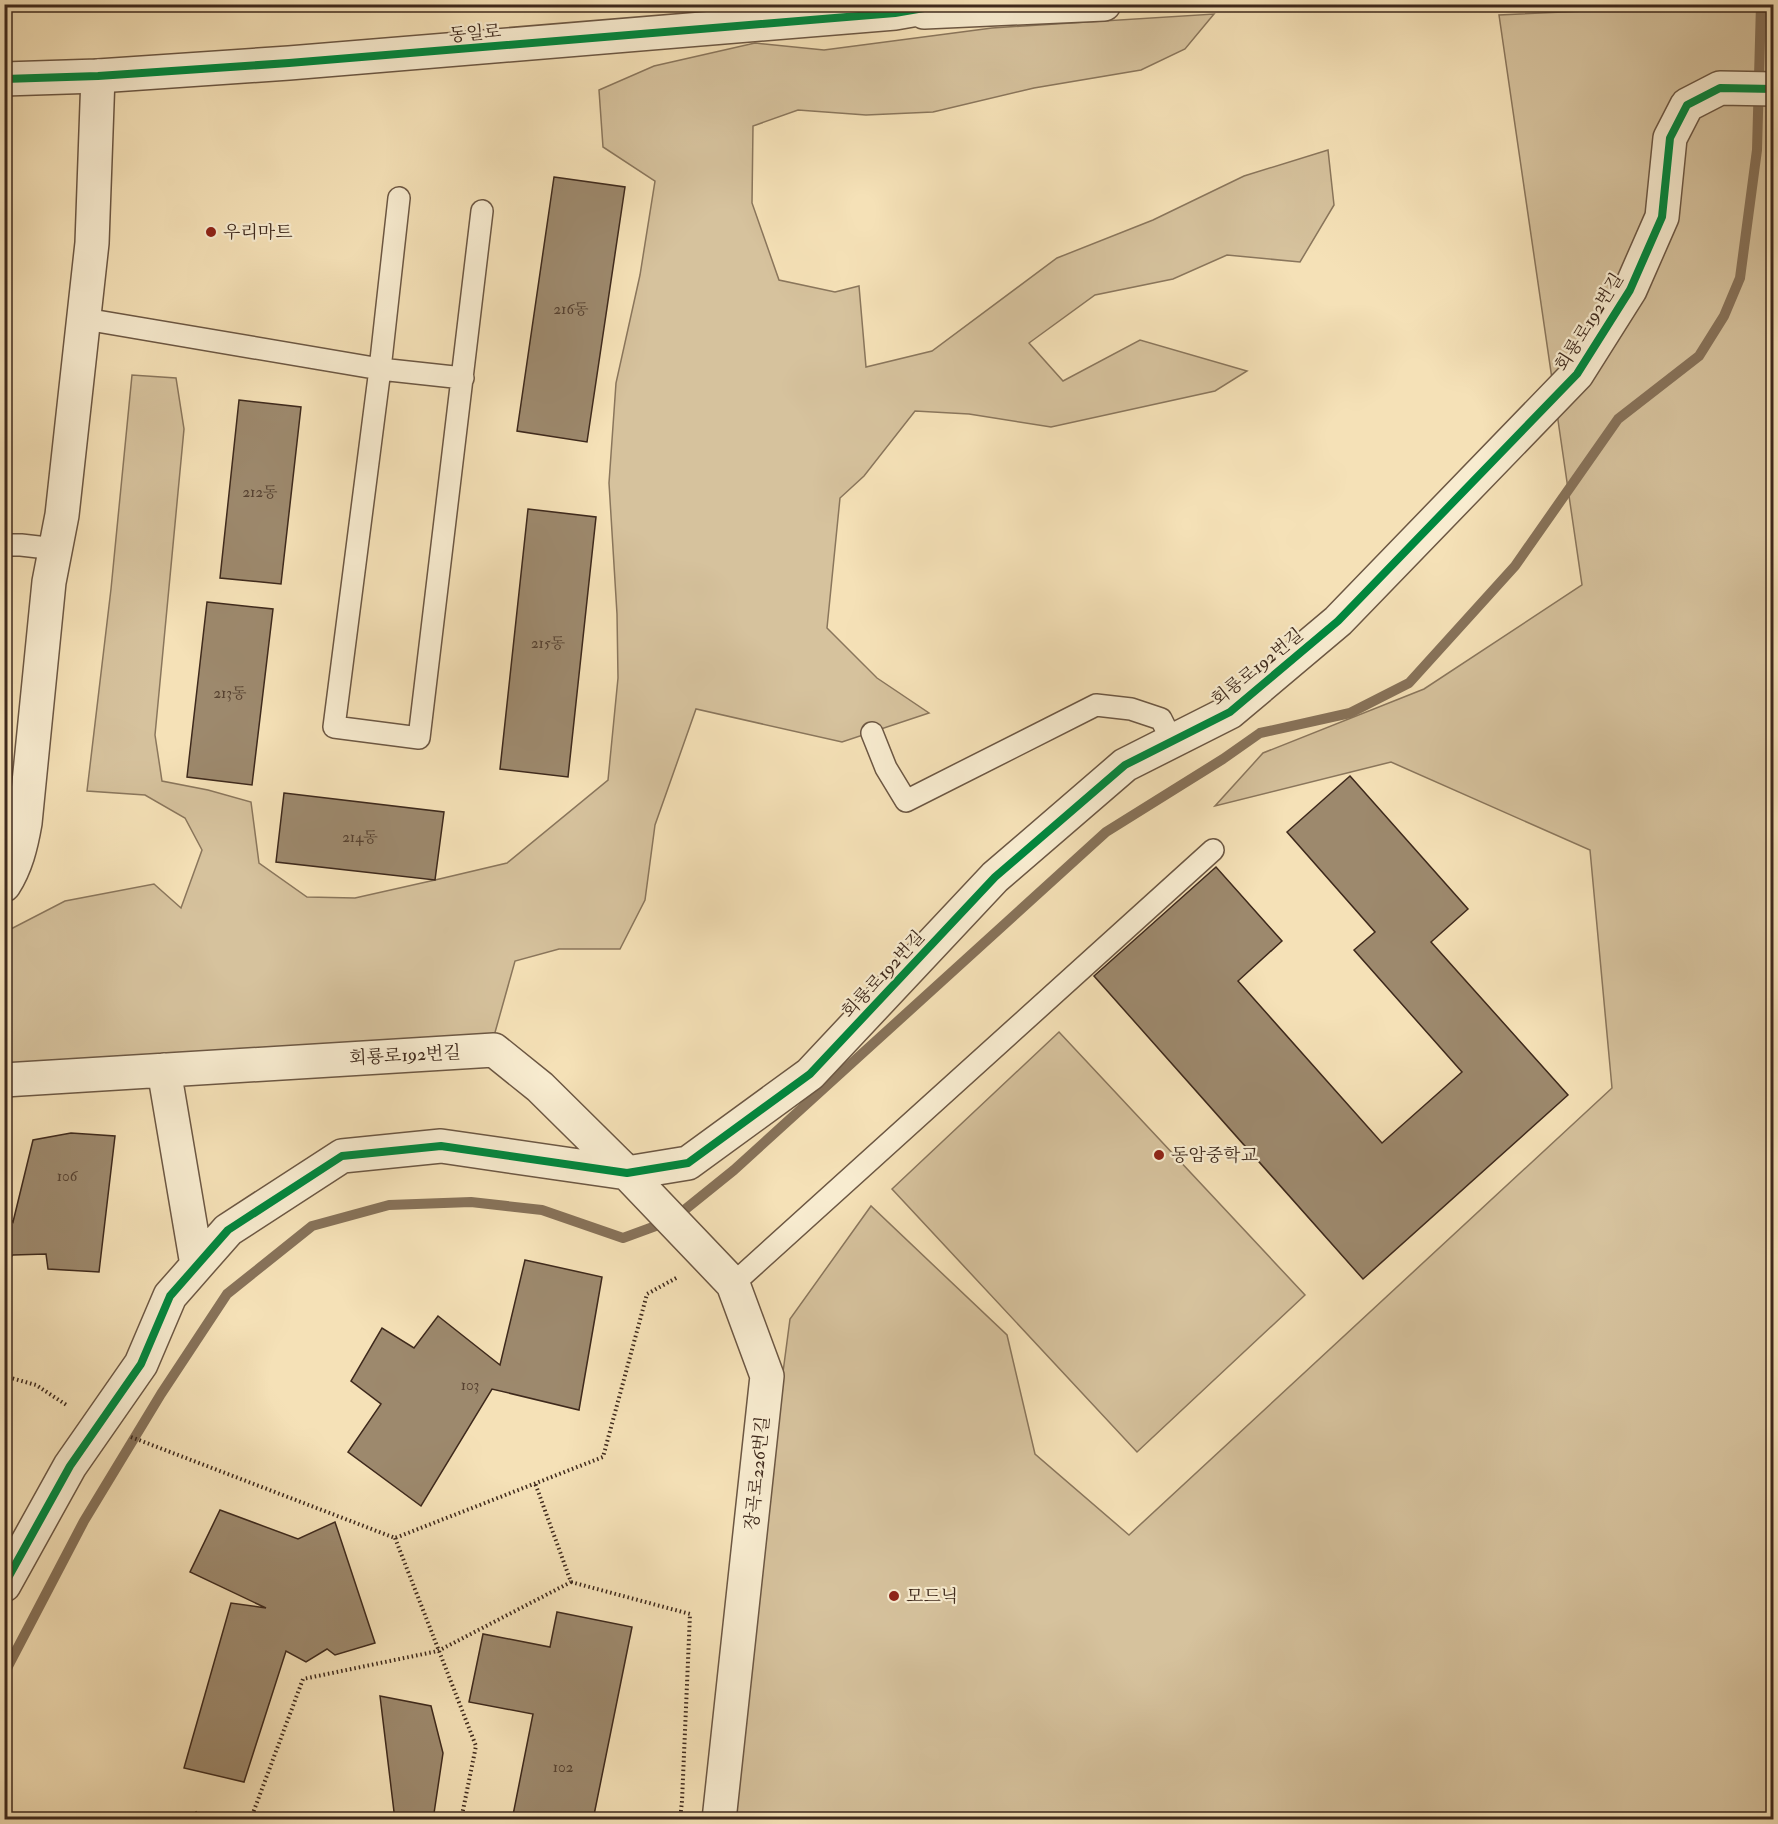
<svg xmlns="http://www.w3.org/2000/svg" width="1778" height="1824" font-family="'IM FELL Double Pica','Noto Serif KR',serif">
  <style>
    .green { fill: #d6c29d; stroke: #8a765c; stroke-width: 1.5 }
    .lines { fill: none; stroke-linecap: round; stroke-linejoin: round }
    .stream { stroke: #877259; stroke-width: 10 }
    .building { fill: #9d896d; stroke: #3e291c; stroke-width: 1.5 }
    .service-casing { stroke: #6c5743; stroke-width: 24 }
    .minor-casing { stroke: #6c5743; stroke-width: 36 }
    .tertiary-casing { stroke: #6c5743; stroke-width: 36 }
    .path { stroke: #3e291c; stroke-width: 4; stroke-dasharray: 1.5 3; stroke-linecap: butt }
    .service { stroke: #f8ecd0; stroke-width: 21 }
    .minor { stroke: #f8ecd0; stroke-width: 33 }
    .tertiary { stroke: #f8ecd0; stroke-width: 33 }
    .cycleway-casing { stroke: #f8ecd0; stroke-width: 11 }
    .cycleway { stroke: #00873e; stroke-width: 8 }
    .poi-dot { fill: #8f2418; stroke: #f8ecd0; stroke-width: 2 }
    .labels { text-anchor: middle; stroke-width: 4.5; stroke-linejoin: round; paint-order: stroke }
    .number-label { font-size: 15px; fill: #564130 }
    .street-label { font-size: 18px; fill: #3e291c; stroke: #f8ecd0 }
    .poi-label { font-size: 18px; fill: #3e291c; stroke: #f8ecd0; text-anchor: start }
  </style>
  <rect width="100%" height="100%" fill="#f5e1b7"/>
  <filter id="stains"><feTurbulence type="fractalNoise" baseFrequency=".00333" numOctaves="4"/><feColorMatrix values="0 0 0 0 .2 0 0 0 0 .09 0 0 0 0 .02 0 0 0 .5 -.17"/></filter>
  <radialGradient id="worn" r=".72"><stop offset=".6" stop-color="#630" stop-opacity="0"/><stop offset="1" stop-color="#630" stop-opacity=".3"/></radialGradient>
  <path class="green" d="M 1718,5 L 1773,5 L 1773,1819 L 724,1820 L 790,1319 L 871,1206 L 1007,1335 L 1035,1454 L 1129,1535 L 1612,1088 L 1590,850 L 1391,762 L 1215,806 L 1263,753 L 1424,689 L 1582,585 L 1499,15 Z
    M 1214,14 L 1185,49 L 1141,70 L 1034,88 L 933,112 L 866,115 L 798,110 L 753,126 L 752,203 L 779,280 L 835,292 L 859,286 L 866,367 L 932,351 L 1057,258 L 1153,220 L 1244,176 L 1328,150 L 1334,205 L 1300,262 L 1227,255 L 1173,279 L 1095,295 L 1029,343 L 1063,381 L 1140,340 L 1247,371 L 1215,391 L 1051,427 L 969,414 L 915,411 L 864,476 L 840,498 L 827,628 L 877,678 L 929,713 L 842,742 L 696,709 L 655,825 L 645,900 L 620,949 L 559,949 L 515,961 L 494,1036 L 5,1065 L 5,932 L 65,901 L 154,884 L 181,908 L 202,850 L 185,818 L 145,795 L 87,791 L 111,589 L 132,375 L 176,378 L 184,429 L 155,735 L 162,781 L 208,790 L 251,802 L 259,863 L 307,897 L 355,898 L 435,880 L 507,863 L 608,780 L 618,678 L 617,614 L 609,483 L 616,383 L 640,275 L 655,181 L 603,147 L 599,90 L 654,66 L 755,43 L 824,50 L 992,28 Z
    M 1059,1032 L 1305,1295 L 1137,1452 L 892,1189 Z"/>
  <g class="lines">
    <path class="stream" d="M 4,1674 L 84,1521 L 161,1394 L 227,1294 L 312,1226 L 389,1205 L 471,1202 L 542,1210 L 623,1238 L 672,1220 L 734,1170 L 1106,832 L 1223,759 L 1260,733 L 1350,713 L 1409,683 L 1515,566 L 1618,419 L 1699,356 L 1724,316 L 1740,278 L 1757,150 L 1761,4"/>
  </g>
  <path class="building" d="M 554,177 L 625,187 L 587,442 L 517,431 Z
    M 239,400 L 301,407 L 281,584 L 220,578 Z
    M 528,509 L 596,517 L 568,777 L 500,769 Z
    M 207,602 L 273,609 L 252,785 L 187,777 Z
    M 1350,776 L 1468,909 L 1431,942 L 1568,1095 L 1363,1279 L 1094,976 L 1216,867 L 1282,941 L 1238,981 L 1382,1143 L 1462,1072 L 1354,950 L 1375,932 L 1287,832 Z
    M 284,793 L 444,812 L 435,880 L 276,862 Z
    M 71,1133 L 115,1136 L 99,1272 L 48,1269 L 46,1254 L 13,1255 L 4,1263 L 4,1211 L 13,1222 L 33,1140 Z
    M 525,1260 L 602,1277 L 579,1410 L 492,1389 L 421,1506 L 348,1452 L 381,1404 L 351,1381 L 382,1328 L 414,1348 L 438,1316 L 500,1365 Z
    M 220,1510 L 298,1539 L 335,1522 L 375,1643 L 335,1655 L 327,1649 L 306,1662 L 286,1651 L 244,1782 L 184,1768 L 231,1603 L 266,1608 L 190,1572 Z
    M 557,1612 L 632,1627 L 593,1820 L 512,1820 L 533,1714 L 469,1702 L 483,1634 L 550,1647 Z
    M 380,1696 L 431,1706 L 443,1753 L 433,1820 L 395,1820 Z
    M 196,1812 L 199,1820 L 187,1820 Z"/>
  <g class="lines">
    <defs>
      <path id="service" d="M 399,198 L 380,369 L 334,727 L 419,738 L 482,211
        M 85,319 L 380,369 L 463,378
        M 4,545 L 21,545 L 56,549
        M 872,733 L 886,768 L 906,801 L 1096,705 L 1131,709 L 1161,719 L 1172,741
        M 733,1284 L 1213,850"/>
      <path id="minor" d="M 4,885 C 16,866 21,846 25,823 L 49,582 L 62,515 L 92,243 L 98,76
        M 164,1070 L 197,1265
        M 4,1080 L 494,1050 L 540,1087 L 627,1173 L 733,1284 L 767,1376 L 719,1820
        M 4,1585 L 70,1466 L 141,1364 L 170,1296 L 228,1230 L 342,1156 L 441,1146 L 627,1173 L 688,1163 L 810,1074 L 995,877 L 1125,765 L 1230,712 L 1338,621 L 1577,374 L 1630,290 L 1662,217 L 1670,138 L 1687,105 L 1720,88 L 1774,89"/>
      <path id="tertiary" d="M 924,12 L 1104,4
        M 4,79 L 98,76 L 289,63 L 895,13 L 947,4"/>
    </defs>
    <use href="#service" class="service-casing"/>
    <use href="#minor" class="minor-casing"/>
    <use href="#tertiary" class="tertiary-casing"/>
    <path class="path" d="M 4,1376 L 36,1385 L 68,1406
      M 131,1437 L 395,1538 L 603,1457 L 647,1294 L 678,1277
      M 395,1538 L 476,1746 L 461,1820
      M 571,1582 L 690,1614 L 682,1801 L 680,1820
      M 254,1820 L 253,1813 L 303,1679 L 438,1651 L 571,1582 L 535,1483"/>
    <use href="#service" class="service"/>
    <use href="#minor" class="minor"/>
    <use href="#tertiary" class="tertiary"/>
    <defs>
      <path id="cycleway" d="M 4,79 L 98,76 L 289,63 L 895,13 L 947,4
        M 4,1585 L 70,1466 L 141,1364 L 170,1296 L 228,1230 L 342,1156 L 441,1146 L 627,1173 L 688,1163 L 810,1074 L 995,877 L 1125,765 L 1230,712 L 1338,621 L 1577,374 L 1630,290 L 1662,217 L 1670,138 L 1687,105 L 1720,88 L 1774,89"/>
    </defs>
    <use href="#cycleway" class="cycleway-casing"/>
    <use href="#cycleway" class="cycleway"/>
  </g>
  <g class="poi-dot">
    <circle cx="211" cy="232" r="6"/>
    <circle cx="1159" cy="1155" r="6"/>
    <circle cx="894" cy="1596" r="6"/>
  </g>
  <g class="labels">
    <g class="number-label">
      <text x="571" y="314">216동</text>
      <text x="260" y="497">212동</text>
      <text x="548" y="648">215동</text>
      <text x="230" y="698">213동</text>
      <text x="360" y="842">214동</text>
      <text x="67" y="1181">106</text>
      <text x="470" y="1390">103</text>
      <text x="563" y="1772">102</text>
    </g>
    <g class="street-label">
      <text transform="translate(475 33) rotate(-5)" y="6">동일로</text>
      <text transform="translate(1589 322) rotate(-58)" y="6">회룡로192번길</text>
      <text transform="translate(1257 667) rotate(-39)" y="6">회룡로192번길</text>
      <text transform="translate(883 974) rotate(-47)" y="6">회룡로192번길</text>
      <text transform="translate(405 1055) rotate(-3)" y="6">회룡로192번길</text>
      <text transform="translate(757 1473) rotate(-84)" y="6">장곡로226번길</text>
    </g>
    <g class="poi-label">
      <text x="223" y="238">우리마트</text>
      <text x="1171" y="1161">동암중학교</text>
      <text x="906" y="1602">모드닉</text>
    </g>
  </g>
  <rect width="1778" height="1824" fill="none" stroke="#f5e1b7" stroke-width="24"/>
  <rect x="6" y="6" width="1766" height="1812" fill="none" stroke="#3e291c" stroke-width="3"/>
  <rect x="12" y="12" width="1754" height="1800" fill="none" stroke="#3e291c" stroke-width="1.5"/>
  <rect width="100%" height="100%" filter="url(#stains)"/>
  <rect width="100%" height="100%" fill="url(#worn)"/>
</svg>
